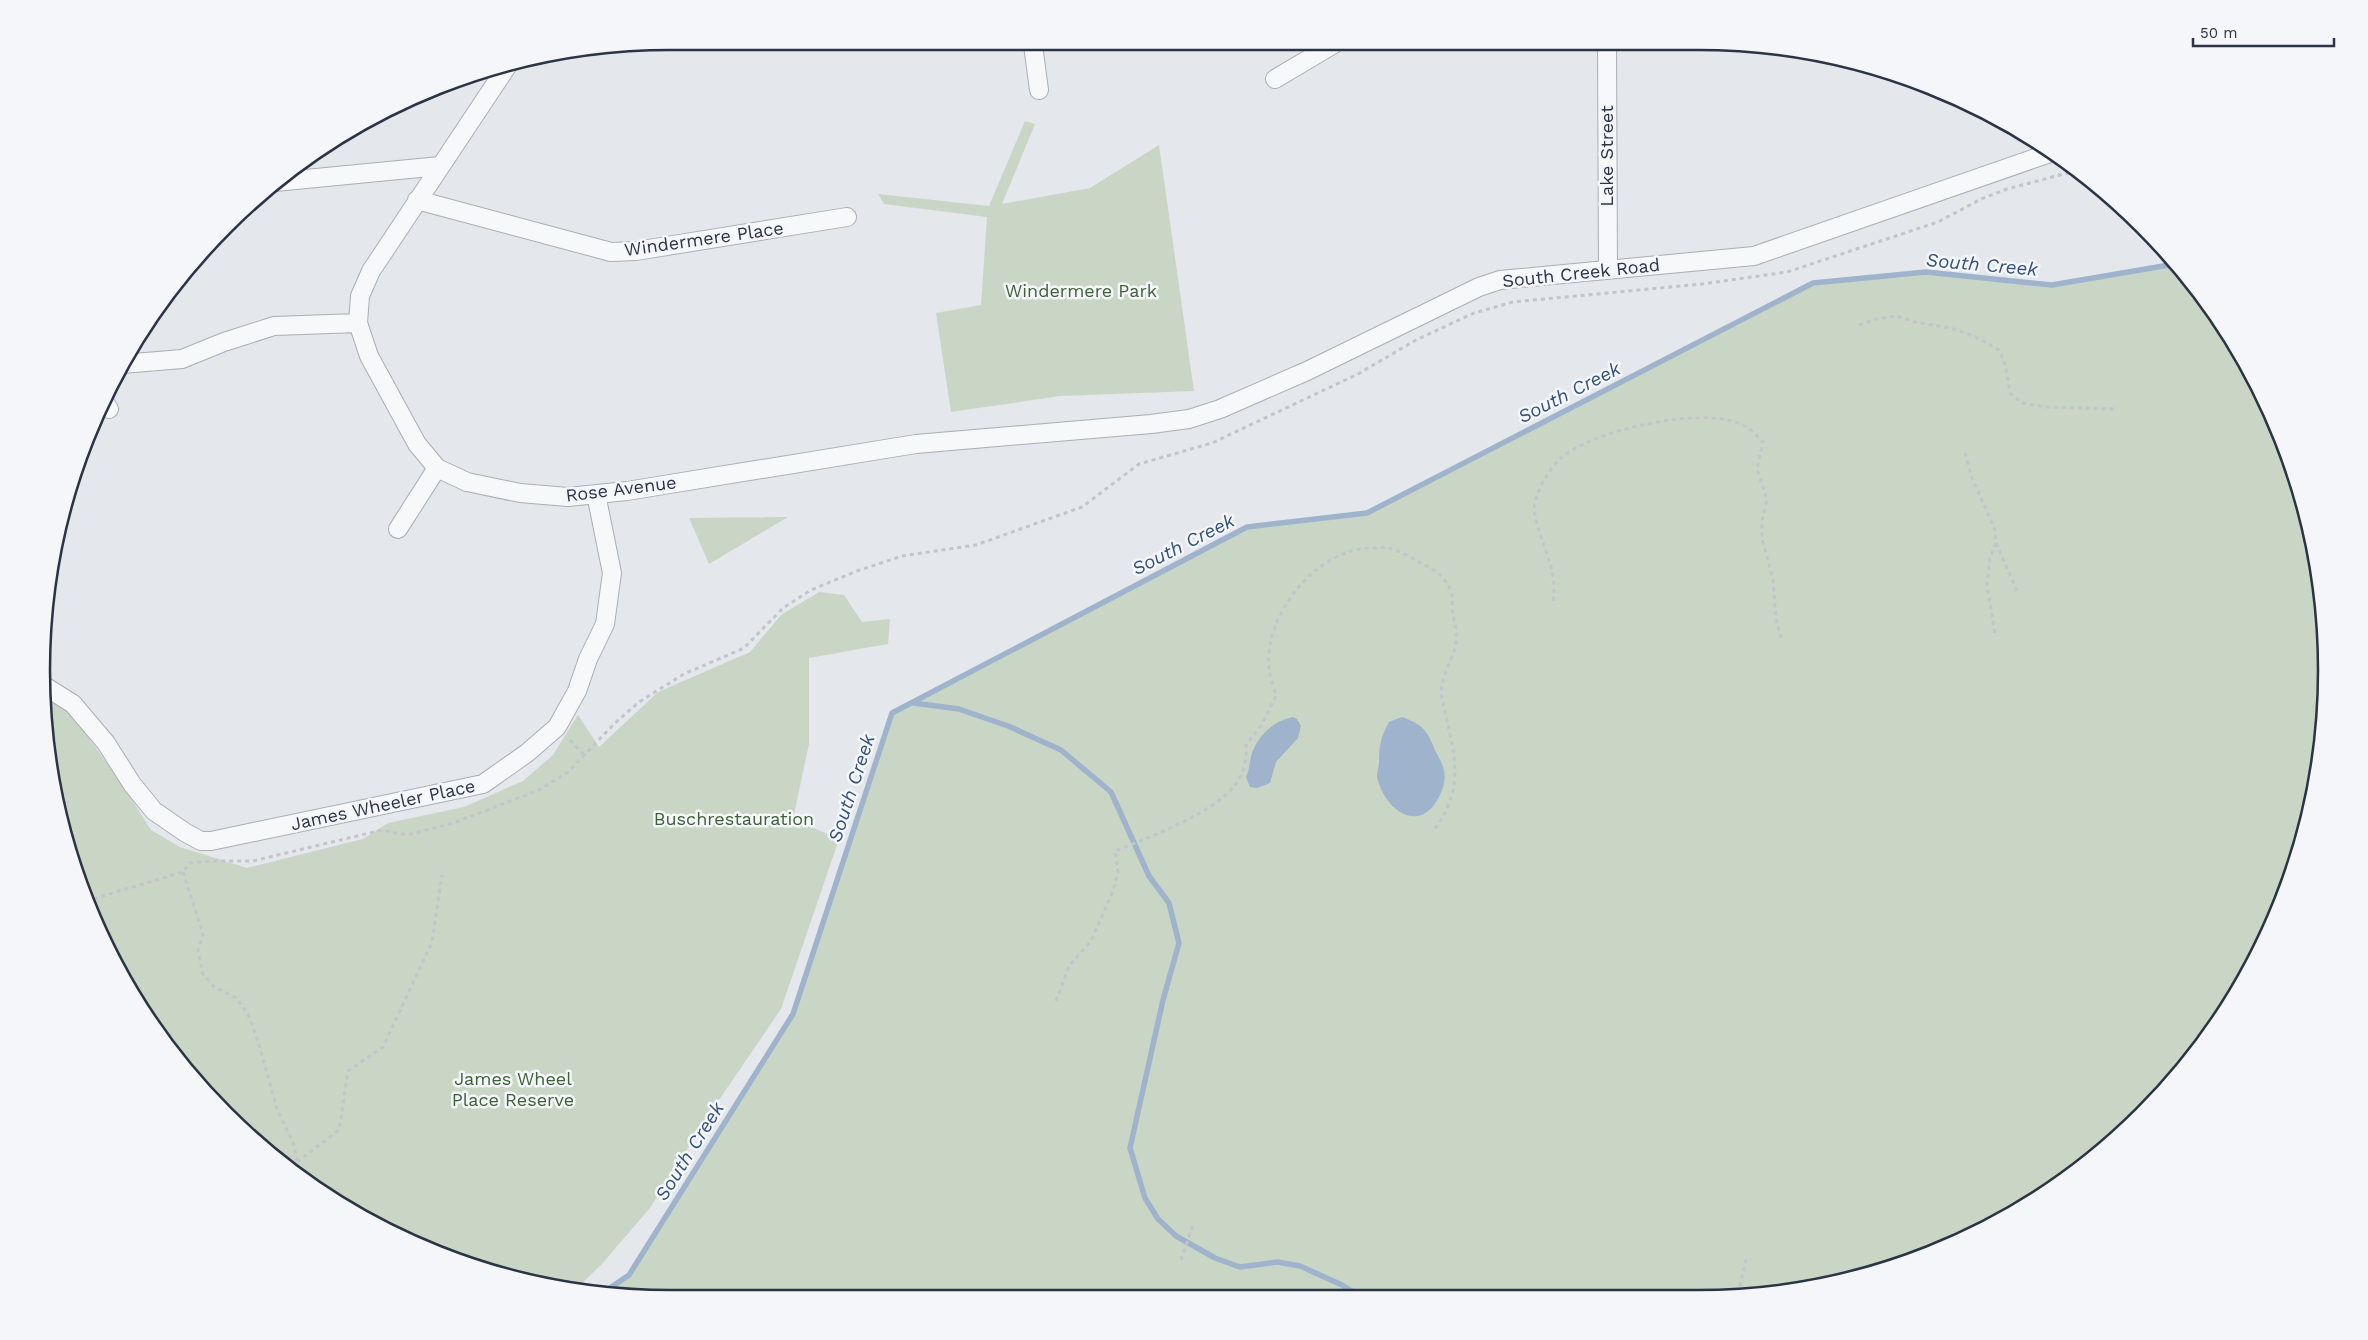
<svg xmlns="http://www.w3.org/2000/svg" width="2368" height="1340" font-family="'Work Sans',sans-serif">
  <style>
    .green { fill: #c9d6c5 }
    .water { fill: #9fb4cc }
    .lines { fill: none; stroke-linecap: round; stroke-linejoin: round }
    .stream { stroke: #9fb4cc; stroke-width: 5.5 }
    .street-casing { stroke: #a9aeb7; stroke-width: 20 }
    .path { stroke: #c2c5cb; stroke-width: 3; stroke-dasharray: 4 4; stroke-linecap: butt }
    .street { stroke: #f7f8fa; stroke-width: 18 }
    .labels { text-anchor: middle; stroke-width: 5; stroke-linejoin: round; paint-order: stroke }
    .street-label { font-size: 18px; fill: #2b3445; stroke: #f4f6f9 }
    .park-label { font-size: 18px; fill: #3f6138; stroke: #f4f6f9 }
    .water-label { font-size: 19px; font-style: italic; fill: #34527a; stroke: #f4f6f9 }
    .rim { fill: none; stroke: #2b3445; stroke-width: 2.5 }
  </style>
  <rect width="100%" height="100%" fill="#e4e7ec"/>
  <path class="green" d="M 1025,121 L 1035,124 L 1002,204 L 1090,188 L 1159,145 L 1194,391 L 1060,396 L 951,412 L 936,313 L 981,305 L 987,217 L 884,204 L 878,194 L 989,206 Z
    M 2175,264 L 2197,287 L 2262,392 L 2305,508 L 2325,629 L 2321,752 L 2293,872 L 2242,985 L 2143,1114 L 2047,1193 L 1900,1265 L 1780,1293 L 629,1297 L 604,1292 L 626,1276 L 639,1259 L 793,1014 L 892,713 L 1247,527 L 1367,513 L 1813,283 L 1926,272 L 2052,285 Z
    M 788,517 L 709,564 L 689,518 Z
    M 819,592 L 844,595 L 862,622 L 890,619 L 888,644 L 809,658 L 809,744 L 793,819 L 839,839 L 781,1009 L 710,1113 L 650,1208 L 601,1265 L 578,1287 L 468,1265 L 355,1214 L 256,1143 L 197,1084 L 126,985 L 89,910 L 53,793 L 43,711 L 43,693 L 70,712 L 122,784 L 151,830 L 180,847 L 247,868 L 363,839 L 388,823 L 464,807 L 523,781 L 553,755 L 578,715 L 599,747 L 658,692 L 750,652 L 781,615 Z"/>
  <path class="water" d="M 1293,717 L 1297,719 L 1301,726 L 1298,738 L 1276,762 L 1270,783 L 1257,788 L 1250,787 L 1246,777 C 1250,769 1249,762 1252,753 C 1259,735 1273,721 1293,717 Z
    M 1402,717 C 1430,727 1427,735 1439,758 C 1447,772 1446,783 1439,797 C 1419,836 1384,809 1377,777 C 1377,772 1379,766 1379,762 C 1379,746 1381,736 1389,722 Z"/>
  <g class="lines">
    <path class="stream" d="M 914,703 L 959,709 L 1008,726 L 1061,750 L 1111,792 L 1149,876 L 1169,903 L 1179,943 L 1163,1000 L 1130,1148 L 1145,1198 L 1158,1219 L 1176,1236 L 1215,1258 L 1240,1267 L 1277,1262 L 1300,1266 L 1342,1285 L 1358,1295
      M 604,1292 L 629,1275 L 793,1014 L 892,713 L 1247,527 L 1367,513 L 1813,283 L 1926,272 L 2052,285 L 2175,264"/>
    <defs>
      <path id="street" d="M 1607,43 L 1608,269
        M 1033,45 L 1039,90
        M 508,65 L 371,271 L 360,296 L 358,323 L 369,356 L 417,444 L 437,468 L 467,482 L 520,493 L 568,497 L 627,491 L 916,444 L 1151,424 L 1189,419 L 1220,409 L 1307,371 L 1479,287 L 1500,280 L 1754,256 L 2050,153
        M 1275,79 L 1334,44
        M 275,182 L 440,166
        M 417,200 L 611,252 L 636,251 L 847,217
        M 122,364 L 182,359 L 224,342 L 274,326 L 358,323
        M 103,400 L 109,409
        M 398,529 L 437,468
        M 43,685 L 73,704 L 106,743 L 132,784 L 154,811 L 186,833 L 201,841 L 211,841 L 483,784 L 527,753 L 557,727 L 577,691 L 588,659 L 605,624 L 612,573 L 596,494"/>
    </defs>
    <use href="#street" class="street-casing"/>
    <path class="path" d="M 1859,325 L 1876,319 L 1896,316 L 1915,322 L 1951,328 L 1976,337 L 1999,350 L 2005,364 L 2010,393 L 2022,403 L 2047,407 L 2118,409
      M 1965,453 L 1972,478 L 1995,530 L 1996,543 L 1990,558 L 1987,585 L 1995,635
      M 1996,543 L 2018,593
      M 1553,601 C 1557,575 1547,555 1539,531 C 1537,524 1534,515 1534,508 C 1536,491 1548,470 1561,458 C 1592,430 1704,405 1743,425 C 1751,429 1757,436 1763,442 L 1757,469 L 1767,500 L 1762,521 L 1762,538 L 1773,579 L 1776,619 L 1781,638
      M 570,740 L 585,756
      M 183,872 L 203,934 L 198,951 L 203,974 L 214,987 L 235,997 L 248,1014 L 258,1041 L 277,1109 L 294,1145 L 297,1162 L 296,1172
      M 86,901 L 183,872 L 190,863 L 211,861 L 253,861 L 382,830 L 400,834 L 411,834 L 453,823 L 539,790 L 568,772 L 615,723 L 639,702 L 684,674 L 744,648 L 783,608 L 811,590 L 857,571 L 902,556 L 976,545 L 1082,507 L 1139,464 L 1212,443 L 1358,374 L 1416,340 L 1474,313 L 1513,302 L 1702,284 L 1787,272 L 1938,222 L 1981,199 L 2007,189 L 2075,171
      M 1056,1001 L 1069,966 L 1091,941 L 1113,891 L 1118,872 L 1115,851 C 1148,838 1214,813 1235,785 C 1244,774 1247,758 1246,745 L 1262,724 L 1276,696 C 1274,687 1269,676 1269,667 C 1264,614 1318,547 1373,548 C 1379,548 1386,547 1392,549 C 1401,551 1411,558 1419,562 C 1433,569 1446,576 1451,592 C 1454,599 1451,607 1453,614 C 1455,626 1458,635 1455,648 C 1451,663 1438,682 1442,698 C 1452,748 1469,786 1433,831
      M 297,1162 L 339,1130 L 348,1071 L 383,1047 L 432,942 L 442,875
      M 1181,1260 L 1194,1222
      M 1738,1294 L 1746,1259"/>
    <use href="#street" class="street"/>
  </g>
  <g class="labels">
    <g class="street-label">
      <text transform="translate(1607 156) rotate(-90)" y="6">Lake Street</text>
      <text transform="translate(704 239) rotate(-8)" y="6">Windermere Place</text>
      <text transform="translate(1581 273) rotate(-6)" y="6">South Creek Road</text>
      <text transform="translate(621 489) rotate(-7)" y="6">Rose Avenue</text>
      <text transform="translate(383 805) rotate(-12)" y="6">James Wheeler Place</text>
    </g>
    <g class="park-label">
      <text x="1081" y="297">Windermere Park</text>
      <text x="734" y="825">Buschrestauration</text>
      <text x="513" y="1085">James Wheel<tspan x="513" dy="21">Place Reserve</tspan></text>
    </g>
    <g class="water-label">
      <text transform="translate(1982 264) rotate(5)" y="7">South Creek</text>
      <text transform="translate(1569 392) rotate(-27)" y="7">South Creek</text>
      <text transform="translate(1183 544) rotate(-27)" y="7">South Creek</text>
      <text transform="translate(851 788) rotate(-72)" y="7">South Creek</text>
      <text transform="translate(689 1151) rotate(-58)" y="7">South Creek</text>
    </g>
  </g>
  <path d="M0 0H2368V1340H0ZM670 50H1698A620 620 0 0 1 2318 670V670A620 620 0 0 1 1698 1290H670A620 620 0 0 1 50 670V670A620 620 0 0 1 670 50Z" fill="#f4f6f9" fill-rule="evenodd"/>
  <path class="rim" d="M670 50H1698A620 620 0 0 1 2318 670V670A620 620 0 0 1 1698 1290H670A620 620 0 0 1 50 670V670A620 620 0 0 1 670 50Z"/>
  <path d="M2193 38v8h141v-8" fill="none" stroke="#2b3445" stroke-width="2.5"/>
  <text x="2200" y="38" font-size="15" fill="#2b3445" stroke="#f4f6f9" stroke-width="4" paint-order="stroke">50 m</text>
</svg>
